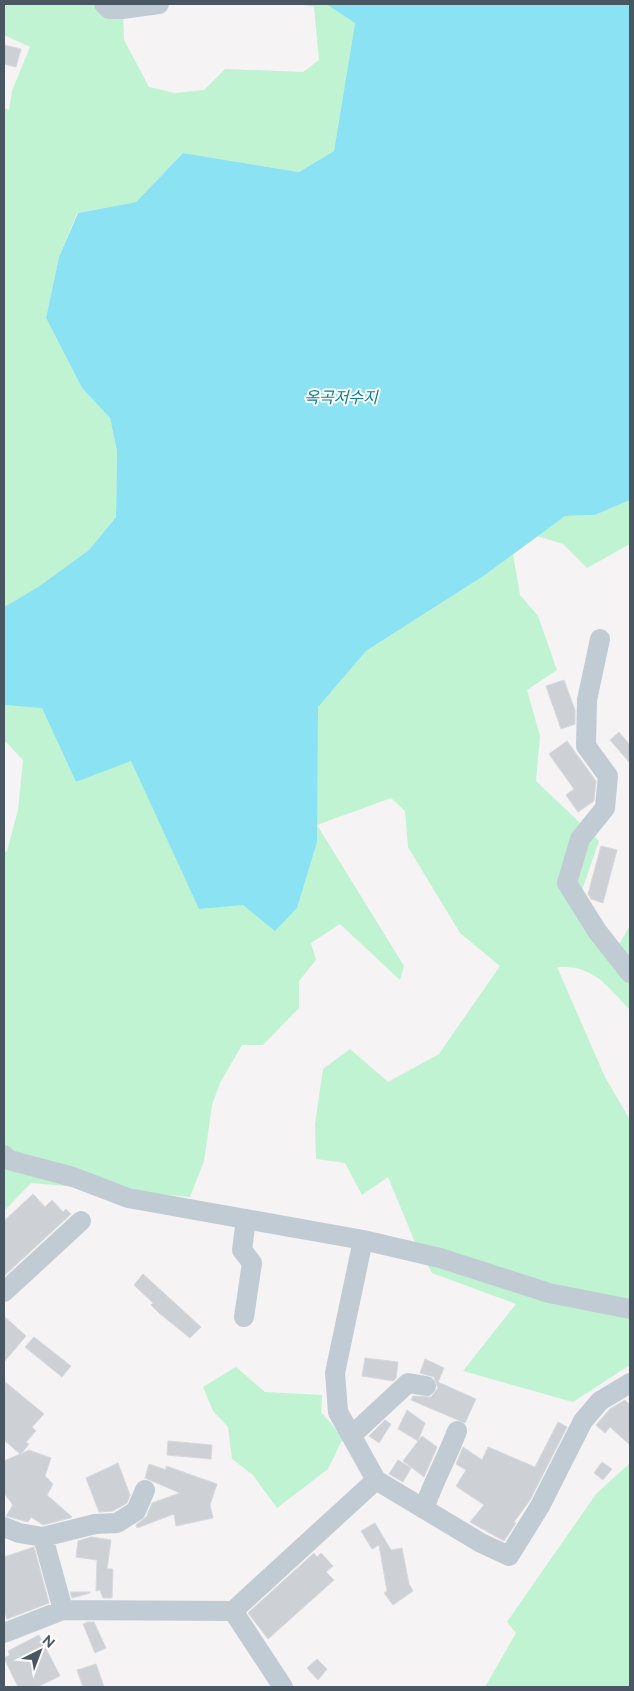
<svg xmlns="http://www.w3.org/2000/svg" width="634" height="1691" font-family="Raleway,'Noto Sans KR',sans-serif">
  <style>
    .green { fill: #c0f3d2 }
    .water { fill: #8be2f3 }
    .building { fill: #cdd0d5; stroke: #d7d9de }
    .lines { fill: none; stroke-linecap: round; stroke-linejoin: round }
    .minor { stroke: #c0cbd3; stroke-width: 20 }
    .labels { text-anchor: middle; stroke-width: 4; stroke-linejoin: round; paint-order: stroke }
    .water-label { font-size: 16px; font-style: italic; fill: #05829a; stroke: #fff }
  </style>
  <rect width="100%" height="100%" fill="#f5f3f3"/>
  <path class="green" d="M 4,4 L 92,4 L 123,14 L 124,40 L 149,87 L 175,93 L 204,90 L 225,69 L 303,72 L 319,60 L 314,7 L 299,4 L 326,4 L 355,23 L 334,151 L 299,172 L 183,153 L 136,202 L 77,213 L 59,257 L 46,318 L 82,388 L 110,418 L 117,451 L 116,517 L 89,550 L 38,587 L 4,607 L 4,108 L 9,110 L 12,91 L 30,47 L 4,35 Z
    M 630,500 L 630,544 L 587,568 L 563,544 L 537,536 L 565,516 L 595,515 Z
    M 513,554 L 520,595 L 538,616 L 557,670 L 527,690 L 540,736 L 536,781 L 599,841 L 580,896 L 619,945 L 630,925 L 630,1010 C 608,987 593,964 557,967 L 605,1077 L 630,1120 L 630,1365 L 573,1402 L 463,1371 L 516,1304 L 432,1273 L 414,1240 L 388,1177 L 362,1195 L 345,1163 L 316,1159 L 315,1124 L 323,1069 L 350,1049 L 388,1082 L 439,1054 L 500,966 L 460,933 L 408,847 L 405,811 L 391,798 L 317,825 L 404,966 L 400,980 L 340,924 L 311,943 L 316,960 L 299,981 L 299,1008 L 263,1045 L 242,1045 L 220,1083 L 212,1105 L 204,1161 L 190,1197 L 31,1183 L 4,1211 L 4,853 L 7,851 L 18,810 L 23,760 L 6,742 L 4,742 L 4,705 L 42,707 L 76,782 L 131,760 L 199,908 L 317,842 L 317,707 L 366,651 L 485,575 Z
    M 236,1367 L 265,1392 L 322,1395 L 321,1412 L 343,1438 L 328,1469 L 277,1508 L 253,1475 L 232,1459 L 228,1427 L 213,1411 L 203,1387 Z
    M 630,1463 L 630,1687 L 485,1687 L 516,1633 L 507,1622 L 596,1494 Z"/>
  <path class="water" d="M 326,4 L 630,4 L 630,500 L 595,515 L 565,516 L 485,575 L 366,651 L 318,707 L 317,842 L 297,908 L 275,931 L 243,905 L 199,909 L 131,761 L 76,782 L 42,708 L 4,705 L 4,607 L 38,587 L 89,550 L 116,517 L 117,451 L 110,418 L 82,388 L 46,318 L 59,257 L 78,213 L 136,202 L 183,153 L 299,172 L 334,151 L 355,23 Z"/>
  <path class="building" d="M 4,45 L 21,49 L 16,67 L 4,64 Z
    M 564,680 L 575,710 L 575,724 L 561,729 L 546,686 Z
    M 619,732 L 630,745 L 630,763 L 610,740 Z
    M 567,741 L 596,781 L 594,801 L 578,812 L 566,795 L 574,789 L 549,754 Z
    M 601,846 L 617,850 L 603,903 L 591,899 L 588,894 Z
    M 33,1194 L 45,1207 L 52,1200 L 63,1212 L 66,1209 L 71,1214 L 4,1276 L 4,1221 Z
    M 143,1274 L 201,1327 L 190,1338 L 159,1313 L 151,1305 L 153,1303 L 134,1285 Z
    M 4,1316 L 26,1336 L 4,1362 Z
    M 34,1337 L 71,1366 L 62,1377 L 25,1347 Z
    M 365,1358 L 398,1362 L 396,1378 L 393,1381 L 362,1376 Z
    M 425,1359 L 444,1368 L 438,1382 L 476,1399 L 465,1423 L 411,1400 L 413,1396 L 431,1397 L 438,1388 L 434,1377 L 420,1373 Z
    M 4,1381 L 44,1414 L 32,1427 L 36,1431 L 26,1442 L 29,1444 L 21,1454 L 29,1450 L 51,1458 L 45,1476 L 53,1484 L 47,1495 L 72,1517 L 70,1518 L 43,1525 L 31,1517 L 28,1522 L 6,1516 L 13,1505 L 4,1493 L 4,1461 L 20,1454 L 4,1440 Z
    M 625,1400 L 630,1405 L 630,1445 L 610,1427 L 605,1433 L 596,1425 L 610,1409 Z
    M 407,1410 L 425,1423 L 418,1441 L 398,1429 Z
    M 385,1420 L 391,1424 L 379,1443 L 369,1436 Z
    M 558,1422 L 567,1427 L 530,1500 L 514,1522 L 516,1523 L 504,1541 L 470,1522 L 484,1505 L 456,1486 L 466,1470 L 456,1464 L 463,1447 L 482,1460 L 488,1447 L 535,1467 Z
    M 422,1436 L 437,1447 L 424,1477 L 403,1461 Z
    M 168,1441 L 212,1445 L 211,1459 L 167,1455 Z
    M 398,1460 L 411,1468 L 403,1482 L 389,1474 Z
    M 602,1462 L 612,1469 L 603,1480 L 594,1473 Z
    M 118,1463 L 130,1495 L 127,1503 L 113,1511 L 99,1512 L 86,1478 Z
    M 149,1464 L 166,1470 L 166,1466 L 217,1484 L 210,1505 L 213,1518 L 176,1526 L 174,1514 L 137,1528 L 136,1525 L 147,1516 L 152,1503 L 180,1493 L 145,1478 Z
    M 375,1523 L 391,1550 L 402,1548 L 409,1584 L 413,1591 L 393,1605 L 384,1593 L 387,1591 L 379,1545 L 372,1549 L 361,1531 Z
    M 91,1537 L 111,1540 L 107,1569 L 113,1569 L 112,1598 L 103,1598 L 100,1590 L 96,1591 L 97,1560 L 76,1557 L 78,1541 Z
    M 34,1547 L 49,1603 L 7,1619 L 4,1611 L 4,1557 Z
    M 314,1553 L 317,1557 L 321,1553 L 333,1566 L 326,1572 L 334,1580 L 268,1639 L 248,1613 Z
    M 70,1592 L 90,1592 L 90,1593 L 72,1598 Z
    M 88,1622 L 94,1622 L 106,1648 L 95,1653 L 83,1624 Z
    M 39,1635 L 60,1676 L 37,1687 L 18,1687 L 4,1658 L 10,1655 L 8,1651 Z
    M 317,1659 L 327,1669 L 318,1680 L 307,1668 Z
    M 96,1664 L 104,1687 L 83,1687 L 77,1670 Z"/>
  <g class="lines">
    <path class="minor" d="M 104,4 L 109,9 L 122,9 L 159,4
      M 600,639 L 587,700 L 586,746 L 608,776 L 605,808 L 580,839 L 567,883 L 597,931 L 630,973
      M 4,1155 L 9,1160 L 73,1177 L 128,1198 L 363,1240 L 335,1373 L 338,1412 L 376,1480
      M 363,1240 L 440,1258 L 549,1293 L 630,1309
      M 4,1292 L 81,1221
      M 244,1317 L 252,1263 L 242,1250 L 246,1219
      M 351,1436 L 408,1383 L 426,1386
      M 424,1509 C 433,1482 447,1458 457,1431
      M 4,1527 L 19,1533 L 43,1537 L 63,1610
      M 43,1537 L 95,1524 L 117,1523 L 136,1511 L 145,1490
      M 233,1611 L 283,1687
      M 4,1633 L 63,1610 L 233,1611 L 376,1480 L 481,1543 L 509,1556 L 540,1506 L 583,1421 L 600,1401 L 630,1383"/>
  </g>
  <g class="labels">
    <g class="water-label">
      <text x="341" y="403">옥곡저수지</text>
    </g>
  </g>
  <rect width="634" height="1691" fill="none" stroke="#495762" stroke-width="10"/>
  <g transform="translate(40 1651) rotate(42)" stroke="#ffffff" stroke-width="4" paint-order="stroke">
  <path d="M0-4L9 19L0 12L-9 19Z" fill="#495762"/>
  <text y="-8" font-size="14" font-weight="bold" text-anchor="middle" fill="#495762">N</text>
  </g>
</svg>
